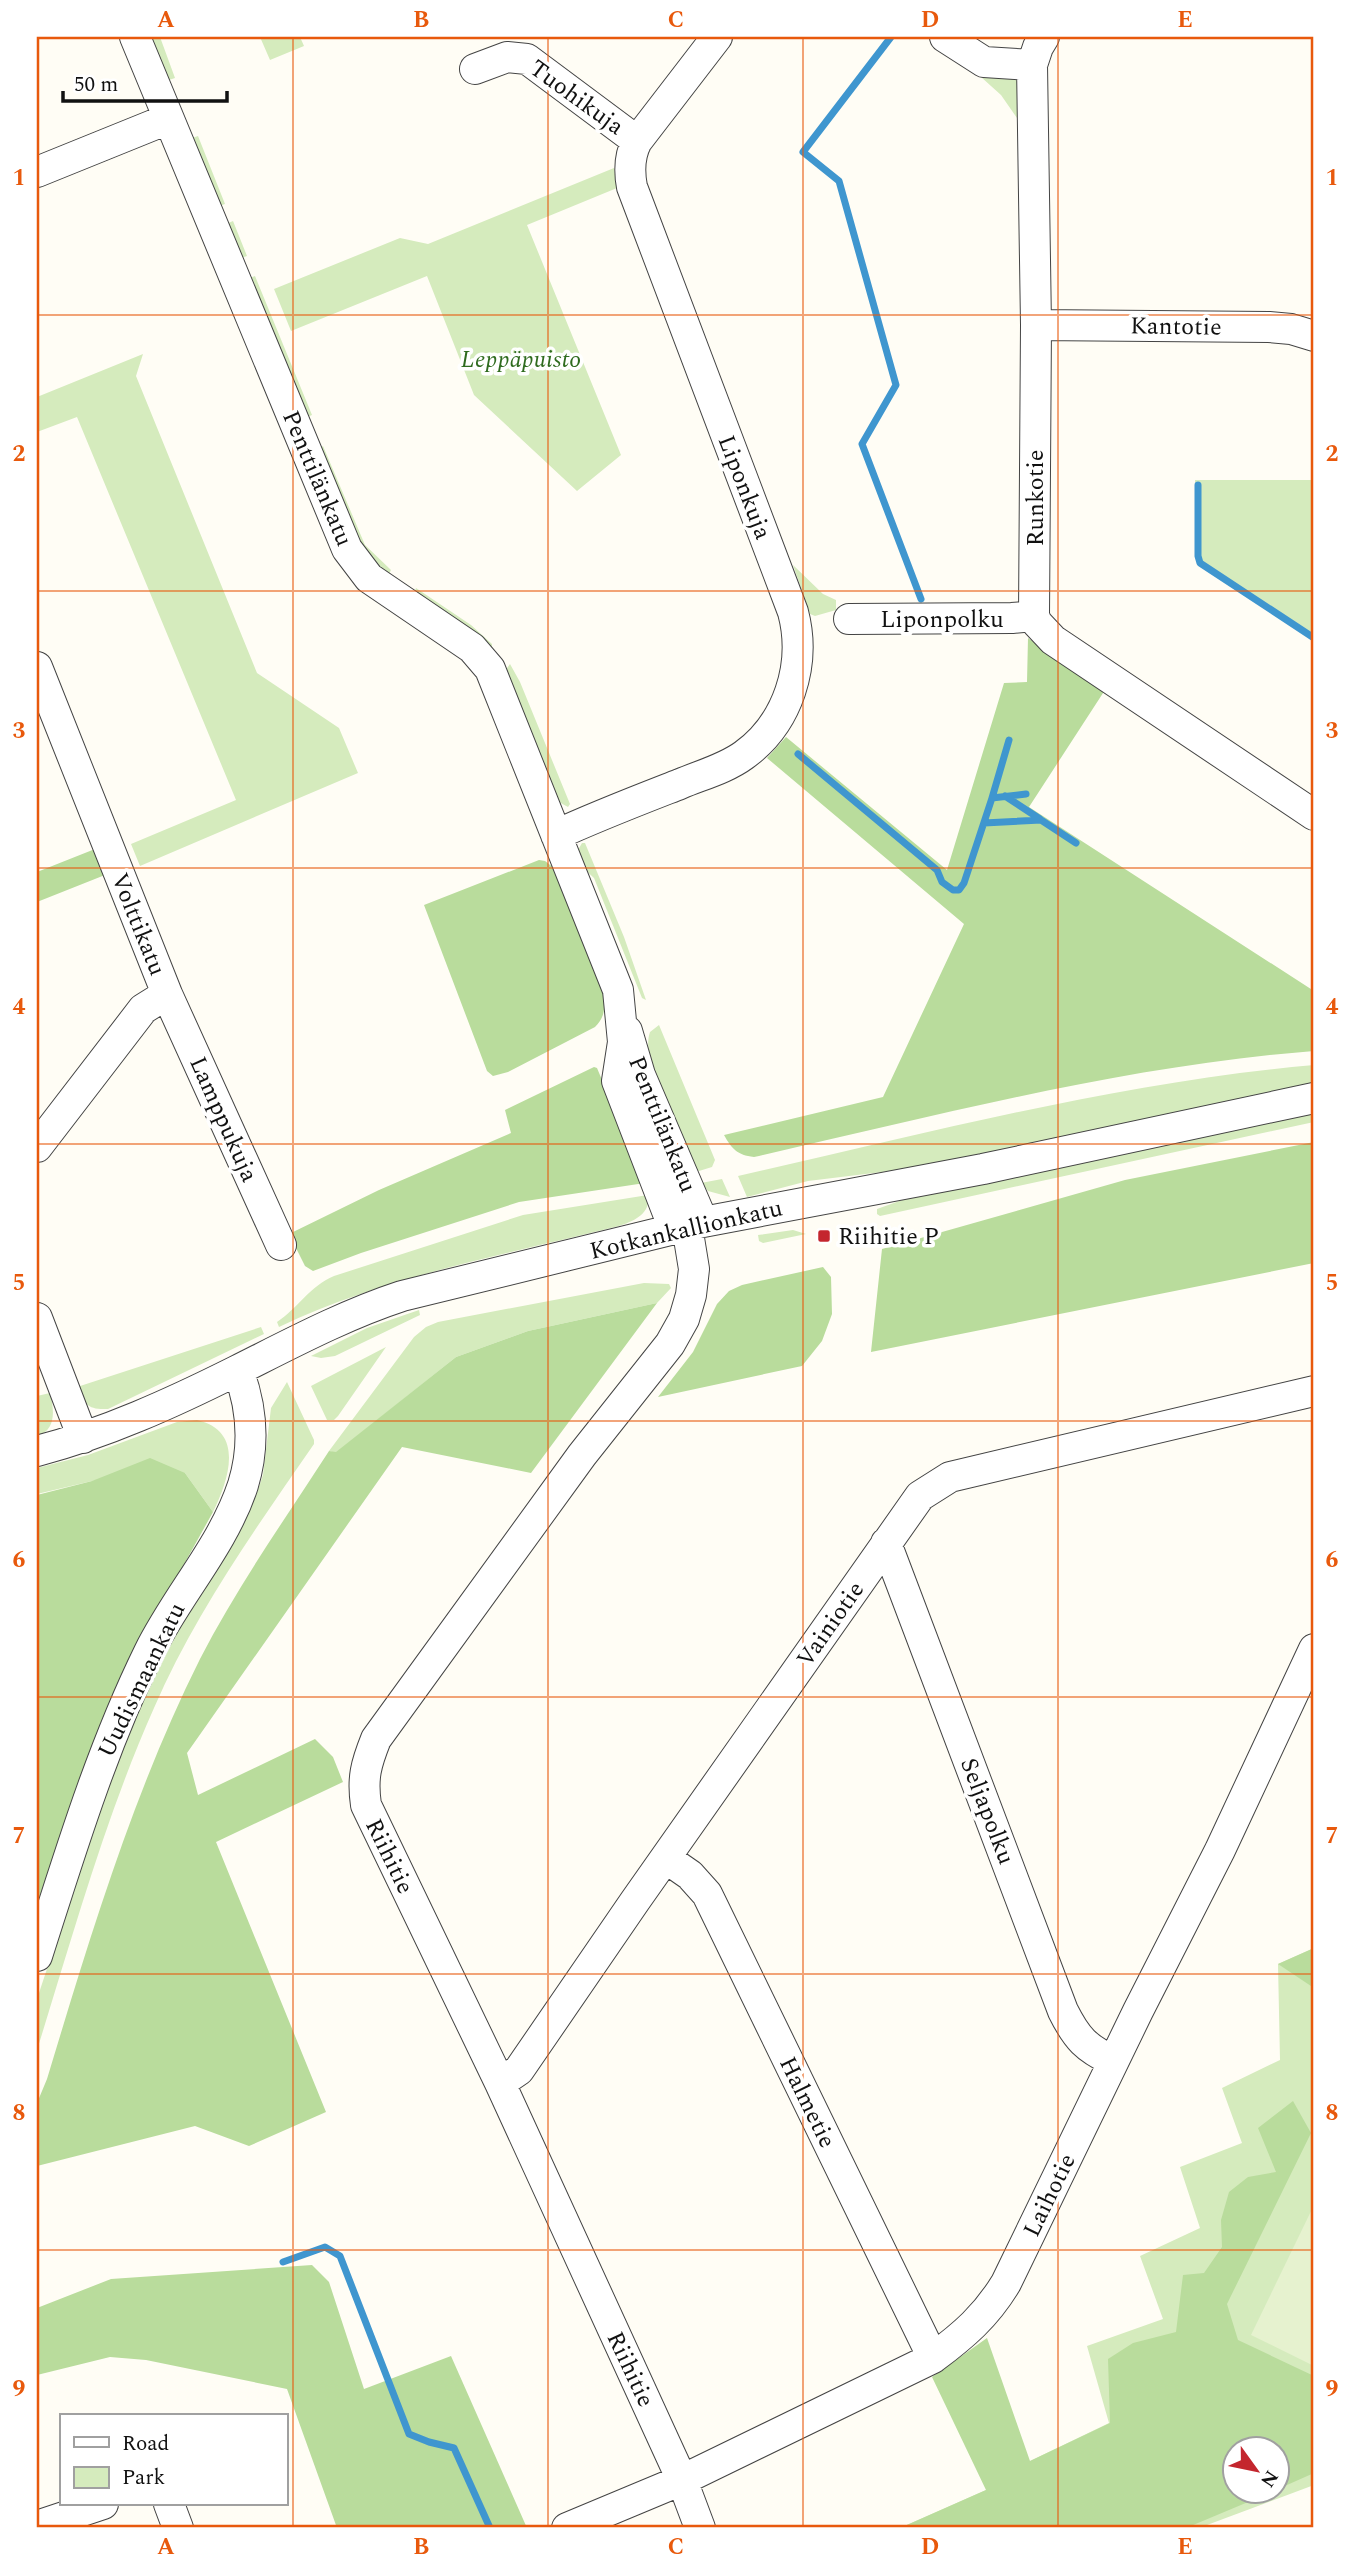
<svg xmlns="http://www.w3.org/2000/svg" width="1351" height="2565" font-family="Spectral,serif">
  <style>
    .green { fill: #d5ebbd; fill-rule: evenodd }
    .forest { fill: #b9dc9c }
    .pitch { fill: #e6f2cf }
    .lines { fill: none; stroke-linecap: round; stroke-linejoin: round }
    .stream { stroke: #3f96cf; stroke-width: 7 }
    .minor-casing { stroke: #444; stroke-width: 32 }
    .minor { stroke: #fff; stroke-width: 30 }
    .grid { fill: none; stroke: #e8590c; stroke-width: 2; stroke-opacity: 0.55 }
    .poi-dot { fill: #c4262e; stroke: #fff; stroke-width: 2.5 }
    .labels { text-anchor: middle; stroke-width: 7; stroke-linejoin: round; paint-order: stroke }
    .street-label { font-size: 24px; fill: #111; stroke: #fff }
    .park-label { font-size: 24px; font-style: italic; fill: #2f6b1f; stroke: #fff }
    .poi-label { font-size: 24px; fill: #111; stroke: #fff; text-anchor: start }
    .neatline { fill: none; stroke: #e8590c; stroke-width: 2.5 }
    .grid-label { font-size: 23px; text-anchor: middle; font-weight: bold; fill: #e8590c }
  </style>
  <rect width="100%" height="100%" fill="#fffdf5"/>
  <path class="green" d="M 148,37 L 160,37 L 175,78 L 166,81 Z
    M 260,37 L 300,37 L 304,46 L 270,60 Z
    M 1001,72 L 1018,79 L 1019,121 L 1001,95 L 981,77 Z
    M 198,136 L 225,204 L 216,207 L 189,139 Z
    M 614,168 L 617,188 L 527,225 L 621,455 L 577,491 L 474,395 L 427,276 L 291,331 L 274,289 L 400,238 L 428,244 Z
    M 233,221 L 247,256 L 238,259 L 224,225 Z
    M 255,276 L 312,415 L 305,418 L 247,279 Z
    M 143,354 L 136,376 L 257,673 L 339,728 L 358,773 L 140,866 L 131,844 L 236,800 L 77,417 L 37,432 L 37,397 Z
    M 323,446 L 365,545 L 391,570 L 389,574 L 363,556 L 317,450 Z
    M 1195,480 L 1314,480 L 1314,641 L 1197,564 Z
    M 793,565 L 823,594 L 836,600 L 836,610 L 815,616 L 810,614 Z
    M 416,588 L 471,625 L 492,644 L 492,648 L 491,650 L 414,593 Z
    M 510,664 L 520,682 L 570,804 L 568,807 L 557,801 L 505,671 Z
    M 582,843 L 585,843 L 624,937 L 646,1000 L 642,998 L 594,878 L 581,866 L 578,850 Z
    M 659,1025 L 715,1160 L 712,1167 L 699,1171 L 694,1169 C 679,1139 639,1064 650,1032 Z
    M 1314,1065 L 1314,1086 L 923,1167 L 808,1181 L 747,1197 L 738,1176 C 928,1133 1119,1082 1314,1065 Z
    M 1314,1112 L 1314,1122 L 880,1216 L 877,1214 L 877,1209 L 905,1199 Z
    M 722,1179 L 730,1197 L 708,1191 L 701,1183 Z
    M 648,1195 C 651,1214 634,1221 619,1226 C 504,1255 386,1276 279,1327 L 277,1322 C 298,1308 310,1286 334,1276 L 523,1215 Z
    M 793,1230 L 806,1234 L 763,1243 L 759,1241 L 758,1235 Z
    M 644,1283 L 669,1284 L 671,1288 L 657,1303 L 528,1331 L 456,1357 L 336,1453 L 329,1451 L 414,1337 L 426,1327 L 438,1322 Z
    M 419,1310 L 420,1315 L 335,1356 L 321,1358 L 311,1356 L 367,1328 Z
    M 261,1327 L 264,1334 L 108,1409 C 87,1410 85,1404 77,1387 Z
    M 386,1347 L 338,1416 L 334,1420 L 327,1420 L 311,1386 Z
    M 287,1382 L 314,1440 L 314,1444 C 256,1528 195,1613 154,1708 C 105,1818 73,1935 37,2050 L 37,1999 L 111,1776 L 155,1671 L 193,1601 L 244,1522 L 255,1498 L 263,1475 L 271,1408 Z
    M 50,1393 C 54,1409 57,1430 37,1436 L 37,1396 Z
    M 197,1420 C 245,1431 229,1479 213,1512 L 185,1473 L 92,1481 L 37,1494 L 37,1468 L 88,1455 L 177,1422 Z
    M 1314,1948 L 1314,2485 L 1199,2528 L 900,2528 L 986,2490 L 1030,2461 L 1109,2423 L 1087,2346 L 1163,2319 L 1140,2256 L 1200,2228 L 1180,2167 L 1242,2143 L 1222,2088 L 1280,2060 L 1278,1964 ZM 1236,2450 L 1278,2450 L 1278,2492 L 1236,2492 Z"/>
  <path class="forest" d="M 1028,638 L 1105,690 L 1029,807 L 1314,991 L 1314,1051 C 1124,1066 939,1115 754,1157 C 737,1155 732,1149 724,1135 L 883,1097 L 964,924 L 767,758 L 786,737 L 947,870 L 1004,683 L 1027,682 Z
    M 95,849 L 105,875 L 37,902 L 37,872 Z
    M 539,860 L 545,861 L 554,868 L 603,992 C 605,1006 606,1016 595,1027 L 508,1072 L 493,1076 L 487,1071 L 424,905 Z
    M 594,1067 L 597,1068 L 645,1183 L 519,1202 L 361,1253 L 313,1271 L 305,1266 L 289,1234 L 379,1190 L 511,1133 L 505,1110 Z
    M 1314,1142 L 1314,1263 L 871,1352 L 882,1249 L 1125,1180 Z
    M 823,1267 L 831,1277 L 832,1314 L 822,1341 L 802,1366 L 658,1397 L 693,1352 L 717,1304 L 729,1291 L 742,1285 Z
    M 657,1303 L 531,1473 L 402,1447 L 187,1753 L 198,1795 L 315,1739 L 333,1757 L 343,1782 L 216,1842 L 326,2112 L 249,2146 L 195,2126 L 37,2166 L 37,2103 L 47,2079 C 90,1937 133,1793 200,1659 C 237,1587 285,1519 329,1451 L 336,1452 L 456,1357 L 528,1331 Z
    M 150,1458 L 185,1473 L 213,1512 L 121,1678 L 78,1784 L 37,1904 L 37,1495 L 92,1481 Z
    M 1314,1948 L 1314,1988 L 1278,1964 Z
    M 1293,2101 L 1311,2133 L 1227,2304 L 1238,2340 L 1314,2376 L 1314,2473 L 1278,2489 L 1278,2450 L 1236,2450 L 1236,2492 L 1272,2492 L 1186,2528 L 900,2528 L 986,2490 L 932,2377 L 987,2338 L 1030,2461 L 1110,2423 L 1108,2359 L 1133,2343 L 1176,2332 L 1183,2275 L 1204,2273 L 1222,2247 L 1221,2220 L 1229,2192 L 1248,2177 L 1276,2172 L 1258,2128 Z
    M 312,2265 L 329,2282 L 364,2389 L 451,2356 L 527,2528 L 337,2528 L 287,2389 L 146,2360 L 110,2357 L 37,2375 L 37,2308 L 111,2279 Z"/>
  <path class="pitch" d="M 1314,2205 L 1314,2366 L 1251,2335 Z"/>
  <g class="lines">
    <path class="stream" d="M 891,37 L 803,152 L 839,181 L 896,385 L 862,444 L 921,599
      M 1198,485 L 1198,556 L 1200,563 L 1314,638
      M 798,754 L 937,870 L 942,882 L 953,890 L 959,890 L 964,883 L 992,798 L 1026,794
      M 1005,796 L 1040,819
      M 992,798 L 1009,740
      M 984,823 L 1041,820 L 1076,843
      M 283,2262 L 325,2247 L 340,2256 L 409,2434 L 429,2442 L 454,2448 L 490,2528"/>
    <defs>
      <path id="minor" d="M 135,37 L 347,549 L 369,578 L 472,648 L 490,669 L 618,990 L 623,1042 L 617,1081 L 674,1229
        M 945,37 L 984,62 L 1032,65
        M 1044,37 L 1038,47 L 1032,65 L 1036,325 L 1034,616 L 1037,623 L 1053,640 L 1314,815
        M 475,69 L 507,57 L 527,59 L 637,141
        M 37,172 L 168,119
        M 1036,325 L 1269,327 L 1291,329 L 1314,336
        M 849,619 L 1012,618 L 1034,616
        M 37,667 L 167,994 L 143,1009 L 37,1147
        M 556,835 C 597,816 639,800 680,784 C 701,775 725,769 744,755 C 788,723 807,665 793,612 L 632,187 C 629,171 629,156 637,141 L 717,37
        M 167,994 L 281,1245
        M 627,1031 L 640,1075 L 703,1222
        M 687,1226 L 694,1269 L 691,1295 L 684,1319 L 670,1344 L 582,1455 L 376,1739 C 366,1764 362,1778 366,1805 L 500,2083 L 682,2480 L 700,2528
        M 37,1318 L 83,1438
        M 37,1451 C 106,1433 172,1403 236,1371 C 290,1344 344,1315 402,1296 L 703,1222 L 983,1169 L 1314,1098
        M 886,1543 L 1063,2011 C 1077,2039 1086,2048 1113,2061
        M 667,1859 L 690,1875 L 707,1894 L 933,2358
        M 37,1956 C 70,1853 101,1750 149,1652 C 177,1595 223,1546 243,1485 C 255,1446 252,1407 238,1370
        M 500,2083 L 519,2070 L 635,1901 L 920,1496 L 950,1477 L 1314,1391
        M 169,2504 L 178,2528
        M 37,2526 L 103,2504
        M 567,2528 L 682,2480 L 933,2358 C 964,2335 986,2316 1006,2283 L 1138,2011 L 1220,1850 L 1314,1649"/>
    </defs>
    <use href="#minor" class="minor-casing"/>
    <use href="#minor" class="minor"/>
  </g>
  <path class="grid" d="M 293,37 L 293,2528M 548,37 L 548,2528M 803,37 L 803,2528M 1058,37 L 1058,2528M 37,315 L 1314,315M 37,591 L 1314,591M 37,868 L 1314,868M 37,1144 L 1314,1144M 37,1421 L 1314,1421M 37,1697 L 1314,1697M 37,1974 L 1314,1974M 37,2250 L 1314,2250"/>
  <rect class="poi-dot" x="817" y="1229" width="14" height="14" rx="3.5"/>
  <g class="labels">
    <g class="street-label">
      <text transform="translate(577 97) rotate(36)" y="8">Tuohikuja</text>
      <text transform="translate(1176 326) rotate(1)" y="8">Kantotie</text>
      <text transform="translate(318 478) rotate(67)" y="8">Penttilänkatu</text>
      <text transform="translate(745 487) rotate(69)" y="8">Liponkuja</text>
      <text transform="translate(1035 498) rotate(-90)" y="8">Runkotie</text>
      <text x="942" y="627">Liponpolku</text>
      <text transform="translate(139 924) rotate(68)" y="8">Volttikatu</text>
      <text transform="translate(224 1119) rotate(66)" y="8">Lamppukuja</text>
      <text transform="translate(663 1124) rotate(68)" y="8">Penttilänkatu</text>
      <text transform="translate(686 1229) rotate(-13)" y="8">Kotkankallionkatu</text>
      <text transform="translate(830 1624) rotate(-55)" y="8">Vainiotie</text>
      <text transform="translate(141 1680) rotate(-64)" y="8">Uudismaankatu</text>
      <text transform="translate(988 1811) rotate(69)" y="8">Seljapolku</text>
      <text transform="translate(390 1856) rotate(64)" y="8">Riihitie</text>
      <text transform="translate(808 2102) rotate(64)" y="8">Halmetie</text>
      <text transform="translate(1049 2195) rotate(-64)" y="8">Laihotie</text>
      <text transform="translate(631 2369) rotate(65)" y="8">Riihitie</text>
    </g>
    <g class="park-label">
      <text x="521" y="367">Leppäpuisto</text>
    </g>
    <g class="poi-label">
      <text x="838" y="1244">Riihitie P</text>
    </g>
  </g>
  <rect width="1351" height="2565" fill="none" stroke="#ffffff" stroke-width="77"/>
  <rect x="60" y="2414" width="228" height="91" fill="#ffffff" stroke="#a0a0a0" stroke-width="2"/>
  <rect x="74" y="2437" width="35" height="10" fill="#ffffff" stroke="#a0a0a0" stroke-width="2"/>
  <text x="122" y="2450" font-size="21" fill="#111111">Road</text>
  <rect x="74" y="2467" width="35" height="21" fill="#d5ebbd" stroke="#a0a0a0" stroke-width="2"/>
  <text x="122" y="2484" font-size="21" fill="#111111">Park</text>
  <g transform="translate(1256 2470) rotate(123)"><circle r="33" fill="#ffffff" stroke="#a0a0a0" stroke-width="2"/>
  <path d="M0-5L12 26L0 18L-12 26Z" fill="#c4262e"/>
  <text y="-10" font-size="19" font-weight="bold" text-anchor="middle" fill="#111111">N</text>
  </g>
  <path d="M63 91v10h164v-10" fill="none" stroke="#111111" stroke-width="3.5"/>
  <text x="74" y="91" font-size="21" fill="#111111" stroke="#ffffff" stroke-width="5" paint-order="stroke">50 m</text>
  <rect x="38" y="38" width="1274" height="2488" class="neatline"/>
  <g class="grid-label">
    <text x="166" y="27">A</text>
    <text x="421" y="27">B</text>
    <text x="676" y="27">C</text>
    <text x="930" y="27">D</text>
    <text x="1185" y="27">E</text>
    <text x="19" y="185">1</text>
    <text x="1332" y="185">1</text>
    <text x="19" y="461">2</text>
    <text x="1332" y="461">2</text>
    <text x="19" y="738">3</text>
    <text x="1332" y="738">3</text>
    <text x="19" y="1014">4</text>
    <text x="1332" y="1014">4</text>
    <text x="19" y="1290">5</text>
    <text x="1332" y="1290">5</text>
    <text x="19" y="1567">6</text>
    <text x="1332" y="1567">6</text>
    <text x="19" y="1843">7</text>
    <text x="1332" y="1843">7</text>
    <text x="19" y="2120">8</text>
    <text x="1332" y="2120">8</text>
    <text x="19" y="2396">9</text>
    <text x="1332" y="2396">9</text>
    <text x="166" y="2554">A</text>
    <text x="421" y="2554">B</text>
    <text x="676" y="2554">C</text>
    <text x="930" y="2554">D</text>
    <text x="1185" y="2554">E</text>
  </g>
</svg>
